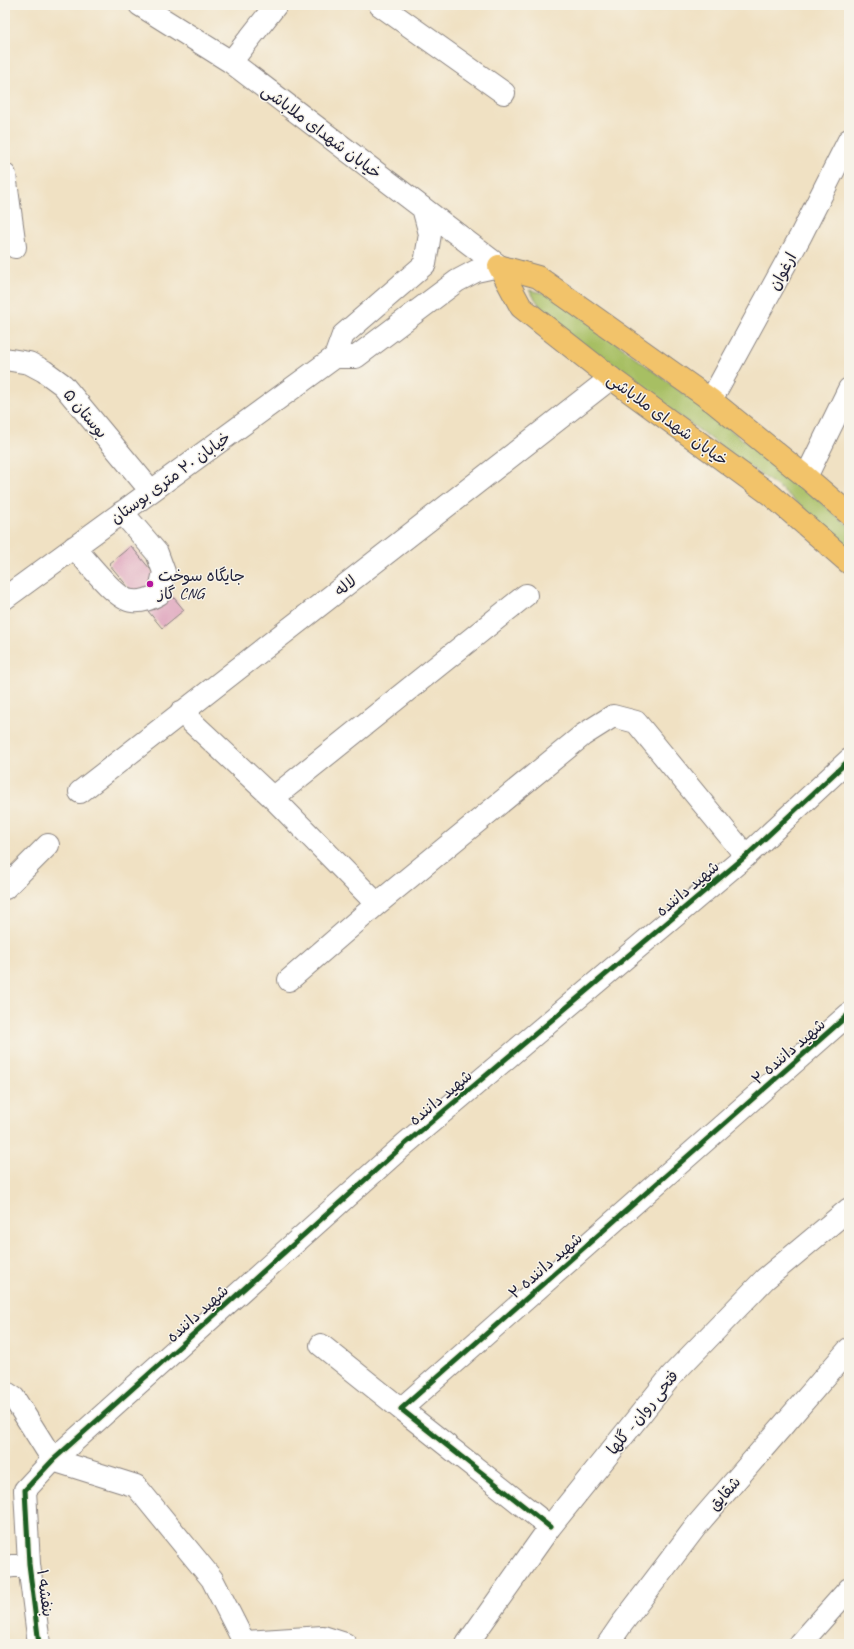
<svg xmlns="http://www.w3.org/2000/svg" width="854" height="1649" font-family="Caveat,'Playpen Sans Arabic',sans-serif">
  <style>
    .green { fill: #a7bf64; stroke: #647050 }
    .building { fill: #dfa5be }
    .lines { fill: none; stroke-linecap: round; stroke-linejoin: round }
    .minor-casing { stroke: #89827f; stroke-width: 24 }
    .major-casing { stroke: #89827f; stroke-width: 24 }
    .minor { stroke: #fff; stroke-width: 22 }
    .major { stroke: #f2c36a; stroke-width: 22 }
    .cycleway-casing { stroke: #f7f3e8; stroke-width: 8 }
    .cycleway { stroke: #1b5e20; stroke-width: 5 }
    .poi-dot { fill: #b5179e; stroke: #f7f3e8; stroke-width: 1.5 }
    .labels { text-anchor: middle; stroke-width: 3; stroke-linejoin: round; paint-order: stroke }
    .street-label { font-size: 16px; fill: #22223b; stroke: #f7f3e8 }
    .poi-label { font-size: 16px; fill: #22223b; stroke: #f7f3e8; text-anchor: start }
  </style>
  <rect width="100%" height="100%" fill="#f7f3e8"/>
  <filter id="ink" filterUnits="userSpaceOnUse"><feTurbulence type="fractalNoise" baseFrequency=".025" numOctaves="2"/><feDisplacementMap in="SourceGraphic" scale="8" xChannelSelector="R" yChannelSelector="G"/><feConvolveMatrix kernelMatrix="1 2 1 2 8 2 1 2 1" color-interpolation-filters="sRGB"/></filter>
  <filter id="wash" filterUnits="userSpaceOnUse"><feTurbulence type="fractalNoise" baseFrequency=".012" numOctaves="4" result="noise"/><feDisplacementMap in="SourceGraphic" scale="16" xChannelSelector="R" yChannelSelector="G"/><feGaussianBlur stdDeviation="0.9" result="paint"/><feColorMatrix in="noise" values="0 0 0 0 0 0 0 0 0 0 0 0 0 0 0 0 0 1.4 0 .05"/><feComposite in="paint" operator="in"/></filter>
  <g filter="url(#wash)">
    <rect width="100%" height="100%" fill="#f0e1c3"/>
    <path class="green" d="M 529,290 L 552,295 C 652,370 753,444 849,526 L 849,548 L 785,492 L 617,371 L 549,319 Z"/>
    <g id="blocks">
      <path class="building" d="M 131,546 L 184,610 L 162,628 L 109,564 Z"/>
    </g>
  </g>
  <g filter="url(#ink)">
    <use href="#blocks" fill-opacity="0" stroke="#89827f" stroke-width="1"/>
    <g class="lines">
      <defs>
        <path id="minor" d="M 140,5 L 231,62 L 499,266
          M 380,5 L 504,93
          M 231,62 L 276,5
          M 5,175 L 15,247
          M 335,357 L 356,357 L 457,281 L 476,271 L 499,266
          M 5,359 L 29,363 L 44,371 L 63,385 L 151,491
          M 711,400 L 800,237 L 849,140
          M 806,477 L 849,389
          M 74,547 C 86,560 116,600 132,601 C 143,602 150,599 159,594 L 164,572 L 157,553 L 122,512
          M 5,598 L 335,357 L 343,335 L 425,264 L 430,234 L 423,208
          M 181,712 L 273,798
          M 80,792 L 611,378
          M 5,888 L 48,845
          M 377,904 L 273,798 L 526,595
          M 289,980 L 377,904 L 583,735 L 613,716 L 636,722 L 746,856
          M 321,1345 L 401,1409
          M 5,1392 L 14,1398 L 53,1460 L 136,1486 L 212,1579 L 245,1644
          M 550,1527 L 401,1409 L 849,1014
          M 5,1567 L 29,1564
          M 245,1642 L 323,1637 L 345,1644
          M 39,1644 L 29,1564 L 25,1490 L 53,1460 L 405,1144 L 746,856 L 849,760
          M 467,1644 L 550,1527 L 672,1375 L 765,1279 L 849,1209
          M 608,1644 L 621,1625 L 697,1525 L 849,1349
          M 800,1644 L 849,1589"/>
        <path id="major" d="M 499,266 L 521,307 L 611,378 L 771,495 L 849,563
          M 499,266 L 538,277 L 711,400 L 806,477 L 849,514"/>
      </defs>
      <use href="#minor" class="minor-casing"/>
      <use href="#major" class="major-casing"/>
      <use href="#minor" class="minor"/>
      <use href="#major" class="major"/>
      <defs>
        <path id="cycleway" d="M 550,1527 L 401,1409 L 849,1014
          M 39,1644 L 29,1564 L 25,1490 L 53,1460 L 405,1144 L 746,856 L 849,760"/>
      </defs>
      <use href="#cycleway" class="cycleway-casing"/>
      <use href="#cycleway" class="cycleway"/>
    </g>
  </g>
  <circle class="poi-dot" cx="150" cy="584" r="4"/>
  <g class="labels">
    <g class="street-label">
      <text transform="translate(322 131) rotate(37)" y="6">خیابان شهدای ملاباشی</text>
      <text transform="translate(782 271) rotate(-61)" y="6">ارغوان</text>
      <text transform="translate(86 413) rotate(50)" y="6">بوستان ۵</text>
      <text transform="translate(668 419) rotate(36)" y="6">خیابان شهدای ملاباشی</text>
      <text transform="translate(170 477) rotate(-36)" y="6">خیابان ۲۰ متری بوستان</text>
      <text transform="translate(345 585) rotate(-38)" y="6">لاله</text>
      <text transform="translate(687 888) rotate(-40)" y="6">شهید داننده</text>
      <text transform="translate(788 1051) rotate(-41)" y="6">شهید داننده ۲</text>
      <text transform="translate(440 1097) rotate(-40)" y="6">شهید داننده</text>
      <text transform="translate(545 1265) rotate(-41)" y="6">شهید داننده ۲</text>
      <text transform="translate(197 1313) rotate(-42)" y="6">شهید داننده</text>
      <text transform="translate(642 1412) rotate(-51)" y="6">فتحی روان - گلها</text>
      <text transform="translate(724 1493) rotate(-49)" y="6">شقایق</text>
      <text transform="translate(46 1593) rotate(83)" y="6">بنفشه ۱</text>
    </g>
    <g class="poi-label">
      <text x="158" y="581">جایگاه سوخت<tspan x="158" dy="18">گاز CNG</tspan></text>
    </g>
  </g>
  <rect width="854" height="1649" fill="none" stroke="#f7f3e8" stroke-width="20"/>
</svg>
